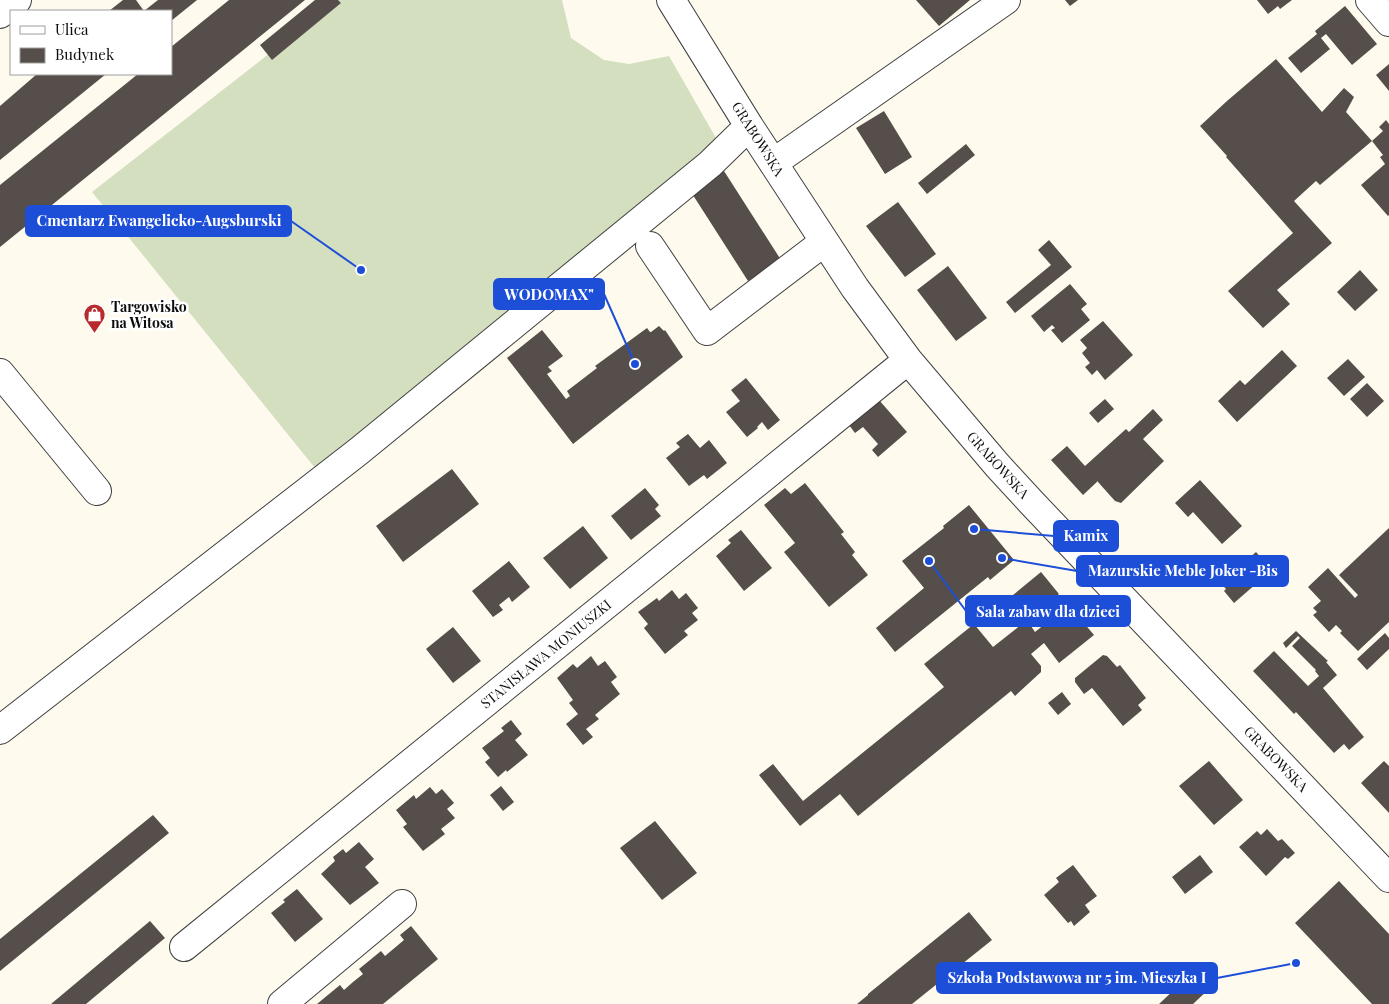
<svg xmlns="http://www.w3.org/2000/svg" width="1389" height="1004" font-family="'Playfair Display',serif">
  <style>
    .cemetery { fill: #d4dfc0 }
    .building { fill: #554e4a }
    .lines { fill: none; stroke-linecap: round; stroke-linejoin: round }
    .minor-casing { stroke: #404040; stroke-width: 30 }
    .minor { stroke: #fff; stroke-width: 28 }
    .labels { text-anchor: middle; stroke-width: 5; stroke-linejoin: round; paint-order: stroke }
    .street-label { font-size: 14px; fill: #0d0d0d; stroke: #fff }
    .poi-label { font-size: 14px; font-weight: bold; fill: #0d0d0d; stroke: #fff; text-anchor: start }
    .leader { fill: none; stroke: #1d4ed8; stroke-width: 2 }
    .callout-dot { fill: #1d4ed8; stroke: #fff; stroke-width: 2 }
    .callout { fill: #1d4ed8; stroke: #1d4ed8; stroke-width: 2 }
    .callout-label { font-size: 15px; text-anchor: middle; font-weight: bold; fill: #fff }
  </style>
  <rect width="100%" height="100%" fill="#fefbee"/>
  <path class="cemetery" d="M 338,0 L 562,0 L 571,38 L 604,60 L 629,64 L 669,56 L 720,145 L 319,473 L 92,192 Z"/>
  <path class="building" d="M 123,0 L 136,0 L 144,11 L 158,0 L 197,0 L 171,21 L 171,11 L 109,11 Z
    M 229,0 L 305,0 L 0,247 L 0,185 L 138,74 L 171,74 L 171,47 Z
    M 315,0 L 338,0 L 341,3 L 272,60 L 260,45 Z
    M 916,0 L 970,0 L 939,26 Z
    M 1065,0 L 1078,0 L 1070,6 Z
    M 1257,0 L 1292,0 L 1280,9 L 1278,6 L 1268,14 Z
    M 1345,6 L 1377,44 L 1352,65 L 1326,34 L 1321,38 L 1330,49 L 1301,73 L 1288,58 L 1317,34 L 1315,31 Z
    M 1276,59 L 1322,112 L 1344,88 L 1354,97 L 1346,112 L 1372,141 L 1383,131 L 1379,127 L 1386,120 L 1389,124 L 1389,215 L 1388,216 L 1361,185 L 1385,164 L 1380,157 L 1383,155 L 1372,141 L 1320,185 L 1316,181 L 1294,201 L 1332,243 L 1277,290 L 1290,304 L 1263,328 L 1228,291 L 1293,233 L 1226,157 L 1227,156 L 1200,126 L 1227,101 Z
    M 1389,64 L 1389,91 L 1376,75 Z
    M 37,74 L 106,74 L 0,160 L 0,106 Z
    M 884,111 L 912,157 L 885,174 L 856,128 Z
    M 966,144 L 975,155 L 927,194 L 918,183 Z
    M 724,171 L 781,260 L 748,281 L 691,192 Z
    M 898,202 L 936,254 L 905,277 L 866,226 Z
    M 1049,240 L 1072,267 L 1015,313 L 1006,302 L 1051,265 L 1038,250 Z
    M 948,266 L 987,318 L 956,341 L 917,290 Z
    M 1360,270 L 1378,290 L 1355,311 L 1337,292 Z
    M 1070,284 L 1087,304 L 1081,309 L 1090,320 L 1062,343 L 1051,330 L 1055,328 L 1052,325 L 1044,332 L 1031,316 Z
    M 1103,321 L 1133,355 L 1105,380 L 1097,370 L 1092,375 L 1085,367 L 1090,363 L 1082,353 L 1087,348 L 1080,340 Z
    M 659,326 L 664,331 L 665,330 L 683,357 L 573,444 L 507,358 L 542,330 L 563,356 L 548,367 L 552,371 L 547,374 L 566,399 L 570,396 L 567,391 L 597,368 L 595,366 L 647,328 L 650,332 L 651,332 Z
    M 1282,350 L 1297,366 L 1237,422 L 1218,401 L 1240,380 L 1245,385 Z
    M 1348,359 L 1365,377 L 1344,396 L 1327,378 Z
    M 746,378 L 780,420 L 768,430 L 762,422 L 757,427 L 758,428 L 747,437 L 726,412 L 740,401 L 731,390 Z
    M 1367,383 L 1384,401 L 1367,417 L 1350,399 Z
    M 1105,399 L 1114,409 L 1098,423 L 1089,413 Z
    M 879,400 L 907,432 L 878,457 L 872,450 L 878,444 L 863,427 L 855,433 L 849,425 Z
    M 1153,409 L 1163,420 L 1143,439 L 1164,461 L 1121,503 L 1115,501 L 1098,482 L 1098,481 L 1083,495 L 1051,460 L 1067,446 L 1085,466 L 1126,429 L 1129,432 Z
    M 688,434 L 700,448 L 709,440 L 727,463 L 707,479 L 704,475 L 689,486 L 666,458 L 680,447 L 676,443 Z
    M 452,469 L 479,504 L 403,562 L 376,526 Z
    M 1200,480 L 1242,526 L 1222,544 L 1193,512 L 1188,517 L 1175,503 Z
    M 805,483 L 844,532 L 841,534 L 855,552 L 852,555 L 868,575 L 829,607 L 784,552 L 795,543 L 764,505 L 785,488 L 791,494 Z
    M 645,488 L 659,505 L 655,509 L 661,516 L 631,540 L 611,516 Z
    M 969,505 L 1014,560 L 990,580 L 988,577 L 895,652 L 876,628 L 924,588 L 902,561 L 944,528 L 943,526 Z
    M 583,526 L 608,558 L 570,589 L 543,558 Z
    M 1389,528 L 1389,622 L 1358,651 L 1340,633 L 1342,631 L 1336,625 L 1329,632 L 1313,615 L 1317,612 L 1313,608 L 1321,601 L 1308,587 L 1328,568 L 1355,598 L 1358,595 L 1339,575 Z
    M 741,530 L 772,568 L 744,591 L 716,556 L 731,543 L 728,540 Z
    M 1256,552 L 1272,570 L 1234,603 L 1224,591 L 1226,589 L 1218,580 L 1243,556 L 1247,560 Z
    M 509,561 L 530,587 L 512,602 L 509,597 L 499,605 L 503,610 L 493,617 L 472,591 Z
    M 1041,572 L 1059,594 L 1031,617 L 1013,595 Z
    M 672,590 L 679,599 L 686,593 L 698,608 L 692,613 L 698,620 L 684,631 L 688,635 L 665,654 L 644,628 L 648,624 L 638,612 L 657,598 L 659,601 Z
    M 1066,607 L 1080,624 L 1083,622 L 1094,635 L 1059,663 L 1044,643 L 1031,654 L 1041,666 L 1041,672 L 1015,696 L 1011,691 L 858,816 L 840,794 L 800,826 L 759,775 L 773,764 L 803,801 L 944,687 L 924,664 L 974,624 L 993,647 L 1027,620 L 1035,632 Z
    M 453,627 L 481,661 L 453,683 L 426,649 Z
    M 1296,631 L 1328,661 L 1326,662 L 1337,675 L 1323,688 L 1364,737 L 1349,750 L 1344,744 L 1334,753 L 1296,712 L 1294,714 L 1253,671 L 1274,651 L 1308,686 L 1319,676 L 1315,671 L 1316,670 L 1292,646 L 1300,638 L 1298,636 L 1286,648 L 1283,643 Z
    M 1385,633 L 1389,638 L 1389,649 L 1367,670 L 1357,659 Z
    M 1103,655 L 1107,656 L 1117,667 L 1120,665 L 1146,698 L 1138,705 L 1142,710 L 1123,726 L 1092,688 L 1084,694 L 1075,682 L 1075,678 Z
    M 591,656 L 598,666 L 605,661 L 617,677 L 611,682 L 620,694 L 595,715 L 599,719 L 586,729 L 593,737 L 583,745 L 566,724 L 578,714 L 569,703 L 573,700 L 557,678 L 573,664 L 577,668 Z
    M 1062,692 L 1071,704 L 1058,715 L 1048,703 Z
    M 511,720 L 522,734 L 515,740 L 528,755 L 507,772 L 506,770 L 498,777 L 485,762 L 490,758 L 482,748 L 504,731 L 501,728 Z
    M 1209,761 L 1243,800 L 1214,825 L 1179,786 Z
    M 1384,761 L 1389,766 L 1389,813 L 1361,783 Z
    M 501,786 L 514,802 L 503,811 L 490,795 Z
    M 430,787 L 436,794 L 442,789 L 454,803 L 447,809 L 455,818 L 441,829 L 445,834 L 423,851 L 403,827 L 407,824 L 396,810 L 414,795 L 416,799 Z
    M 153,815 L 169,833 L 0,971 L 0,939 Z
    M 655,821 L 697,873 L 662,900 L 620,848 Z
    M 1267,829 L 1278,841 L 1282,839 L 1295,853 L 1288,859 L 1285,857 L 1266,876 L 1239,847 L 1257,831 L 1261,835 Z
    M 359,842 L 374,859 L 365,867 L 379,883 L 350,905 L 321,874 L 335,861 L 333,857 L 343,849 L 346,853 Z
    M 1200,855 L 1213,872 L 1185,894 L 1172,877 Z
    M 1073,865 L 1097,896 L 1085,905 L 1090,912 L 1074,926 L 1071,921 L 1068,923 L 1044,895 L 1059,882 L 1056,878 Z
    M 1339,881 L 1389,934 L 1389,1004 L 1372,1004 L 1295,923 Z
    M 297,889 L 323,919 L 295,942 L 271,913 L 285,902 L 283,900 Z
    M 969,912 L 992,940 L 912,1004 L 857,1004 L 868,995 L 868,994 Z
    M 150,921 L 165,938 L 86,1004 L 51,1004 Z
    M 411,926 L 438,959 L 383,1004 L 317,1004 L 340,985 L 344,990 L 353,982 L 363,974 L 359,969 L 381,951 L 385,956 L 404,940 L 400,935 Z
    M 1192,973 L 1209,989 L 1193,1004 L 1159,1004 Z"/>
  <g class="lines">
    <defs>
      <path id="minor" d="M 671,0 L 749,126 L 855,288 L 908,360 L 997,465 L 1031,502 L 1389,878
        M 1370,0 L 1389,22
        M 0,14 L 17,0
        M 773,163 L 1006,0
        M 650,246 L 707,331 L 824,242
        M 0,373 L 97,491
        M 0,730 L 359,451 L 710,164 L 749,126
        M 184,947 L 908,360
        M 282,1004 L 402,904"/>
    </defs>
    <use href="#minor" class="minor-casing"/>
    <use href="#minor" class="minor"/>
  </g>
  <defs>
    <symbol id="shop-pin" viewBox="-11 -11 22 30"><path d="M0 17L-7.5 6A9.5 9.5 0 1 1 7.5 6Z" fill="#b72b2e" stroke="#fff"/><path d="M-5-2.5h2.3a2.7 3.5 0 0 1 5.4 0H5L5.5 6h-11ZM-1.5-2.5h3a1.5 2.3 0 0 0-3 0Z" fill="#fff"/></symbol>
  </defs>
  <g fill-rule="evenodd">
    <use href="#shop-pin" x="82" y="302" width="25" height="34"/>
  </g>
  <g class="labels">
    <g class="street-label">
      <text transform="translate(758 139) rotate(58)" y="5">GRABOWSKA</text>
      <text transform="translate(998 465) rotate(48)" y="5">GRABOWSKA</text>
      <text transform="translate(546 654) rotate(-39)" y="5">STANISŁAWA MONIUSZKI</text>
      <text transform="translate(1276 759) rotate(46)" y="5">GRABOWSKA</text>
    </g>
    <g class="poi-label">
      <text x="111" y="312">Targowisko<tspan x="111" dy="16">na Witosa</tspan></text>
    </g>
  </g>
  <path class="leader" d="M361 270L291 221M635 364L604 294M974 529L1054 536M1002 558L1077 571M929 561L966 611M1296 963L1217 978"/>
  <g class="callout-dot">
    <circle cx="361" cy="270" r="5"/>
    <circle cx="635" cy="364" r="5"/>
    <circle cx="974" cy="529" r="5"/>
    <circle cx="1002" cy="558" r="5"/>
    <circle cx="929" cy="561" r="5"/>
    <circle cx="1296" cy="963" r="5"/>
  </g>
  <g class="callout">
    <rect x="26" y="206" width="265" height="30" rx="5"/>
    <rect x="494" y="279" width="110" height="30" rx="5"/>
    <rect x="1054" y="521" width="64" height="30" rx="5"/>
    <rect x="1077" y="556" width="211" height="30" rx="5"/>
    <rect x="966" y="596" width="164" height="30" rx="5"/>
    <rect x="937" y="963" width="280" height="30" rx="5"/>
  </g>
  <g class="callout-label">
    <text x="159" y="226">Cmentarz Ewangelicko-Augsburski</text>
    <text x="549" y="300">WODOMAX"</text>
    <text x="1086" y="541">Kamix</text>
    <text x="1183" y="576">Mazurskie Meble Joker -Bis</text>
    <text x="1048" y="617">Sala zabaw dla dzieci</text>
    <text x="1077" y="983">Szkoła Podstawowa nr 5 im. Mieszka I</text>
  </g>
  <rect x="10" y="10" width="162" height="65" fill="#ffffff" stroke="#9e9e9e"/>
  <rect x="20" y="26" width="25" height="8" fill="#ffffff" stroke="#9e9e9e"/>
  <text x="55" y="35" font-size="15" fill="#0d0d0d">Ulica</text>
  <rect x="20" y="48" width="25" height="15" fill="#554e4a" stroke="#9e9e9e"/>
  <text x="55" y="60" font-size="15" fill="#0d0d0d">Budynek</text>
</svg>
